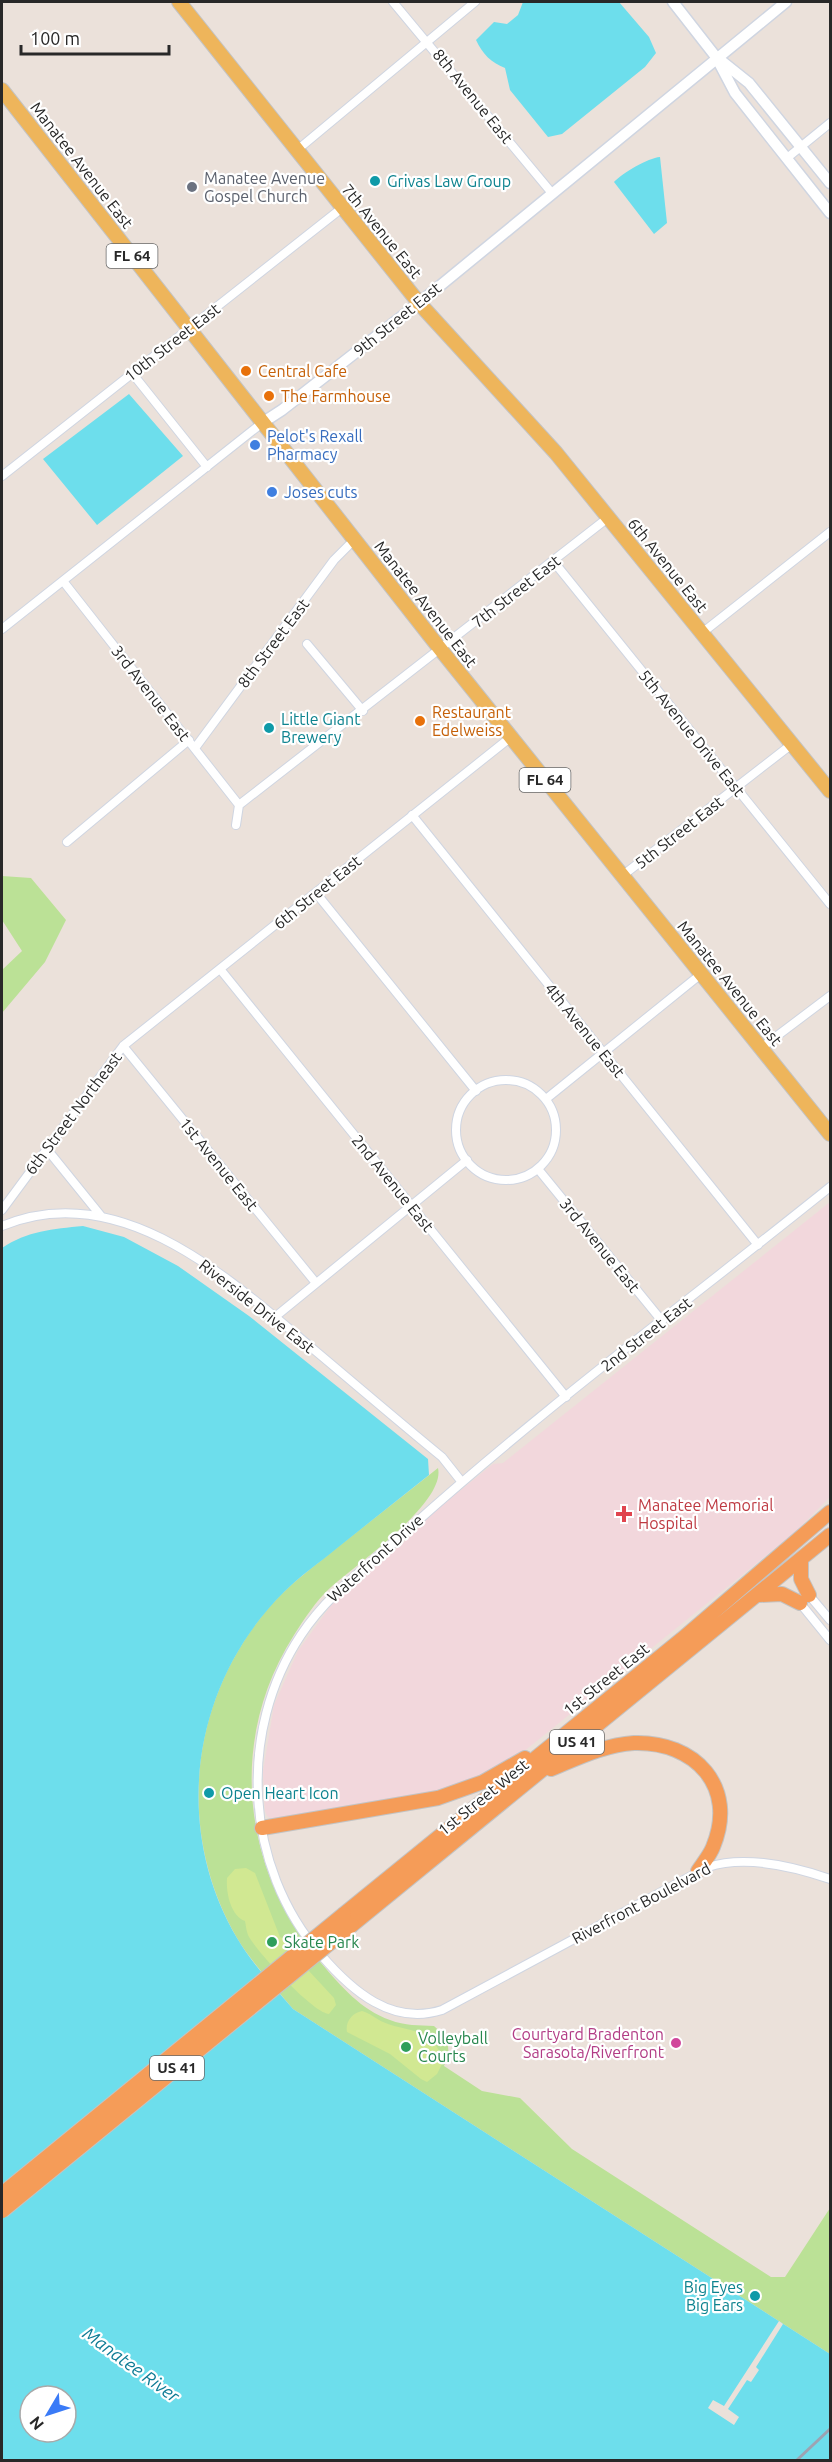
<svg xmlns="http://www.w3.org/2000/svg" width="832" height="2462" font-family="Ubuntu,sans-serif">
  <style>
    .medical { fill: #f2d7dc }
    .green { fill: #bbe196 }
    .pitch { fill: #d1e892 }
    .water { fill: #6ddeec; fill-rule: evenodd }
    .pier { fill: #ebe1da }
    .lines { fill: none; stroke-linecap: round; stroke-linejoin: round }
    .minor-casing { stroke: #cfd5e1; stroke-width: 10 }
    .tertiary-casing { stroke: #cfd5e1; stroke-width: 13 }
    .primary-casing { stroke: #c3c3c3; stroke-width: 16 }
    .trunk-casing { stroke: #c3c3c3; stroke-width: 16 }
    .minor { stroke: #fff; stroke-width: 8 }
    .tertiary { stroke: #fff; stroke-width: 10 }
    .primary { stroke: #eeb55b; stroke-width: 14 }
    .trunk { stroke: #f59c58; stroke-width: 14 }
    .rail { stroke: #9da3b2; stroke-width: 3 }
    .trunk-bridge-casing { stroke: #c3c3c3; stroke-width: 16; stroke-linecap: butt }
    .trunk-bridge { stroke: #f59c58; stroke-width: 14 }
    .culture-dot { fill: #0f9aa8; stroke: #fff; stroke-width: 2 }
    .worship-dot { fill: #6b7280; stroke: #fff; stroke-width: 2 }
    .food-dot { fill: #e8710a; stroke: #fff; stroke-width: 2 }
    .shop-dot { fill: #3f7fe0; stroke: #fff; stroke-width: 2 }
    .health-dot { fill: #e0444e; stroke: #fff; stroke-width: 2 }
    .leisure-dot { fill: #2e9e5b; stroke: #fff; stroke-width: 2 }
    .hotel-dot { fill: #d1479c; stroke: #fff; stroke-width: 2 }
    .labels { text-anchor: middle; stroke-width: 4.5; stroke-linejoin: round; paint-order: stroke }
    .shield { fill: #fff; stroke: #686868; stroke-width: 1.5 }
    .shield-label { font-size: 15px; font-weight: bold; fill: #282828 }
    .street-label { font-size: 16px; fill: #282828; stroke: #fff }
    .worship-label { font-size: 16px; fill: #5b616d; stroke: #fff; text-anchor: start }
    .culture-label { font-size: 16px; fill: #0d838f; stroke: #fff; text-anchor: start }
    .food-label { font-size: 16px; fill: #c56008; stroke: #fff; text-anchor: start }
    .shop-label { font-size: 16px; fill: #366cbe; stroke: #fff; text-anchor: start }
    .health-label { font-size: 16px; fill: #be3a42; stroke: #fff; text-anchor: start }
    .leisure-label { font-size: 16px; fill: #27864d; stroke: #fff; text-anchor: start }
    .hotel-label { font-size: 16px; fill: #b23c85; stroke: #fff; text-anchor: end }
    .water-label { font-size: 18px; font-style: italic; fill: #0f7c95; stroke: #fff }
  </style>
  <rect width="100%" height="100%" fill="#ebe1da"/>
  <path class="medical" d="M 830,1202 L 830,1497 L 794,1533 L 512,1761 L 450,1791 L 273,1820 L 267,1816 L 265,1811 L 263,1772 L 274,1705 L 298,1651 L 332,1604 L 403,1543 L 436,1510 L 493,1464 L 503,1463 L 518,1451 Z"/>
  <path class="green" d="M 2,876 L 31,878 L 66,920 L 45,962 L 2,1013 L 2,970 L 22,951 L 2,920 Z
    M 438,1468 C 446,1503 354,1566 330,1588 C 316,1601 304,1619 294,1635 C 227,1740 242,1870 321,1963 C 341,1986 361,2010 390,2020 C 405,2026 419,2025 434,2026 C 449,2040 452,2049 444,2066 L 482,2091 L 520,2098 L 572,2149 L 771,2277 L 785,2277 L 830,2208 L 830,2354 L 293,2009 C 274,1986 252,1963 237,1938 C 174,1829 190,1696 273,1603 C 292,1582 316,1565 338,1547 C 371,1521 405,1494 438,1468 Z"/>
  <path class="pitch" d="M 246,1868 L 255,1873 L 280,1937 L 291,1942 L 309,1971 L 334,1998 L 336,2005 L 329,2014 C 313,2013 255,1950 248,1935 C 246,1930 246,1925 245,1921 C 230,1915 226,1892 227,1878 L 235,1869 Z
    M 362,2011 C 370,2013 376,2019 383,2022 C 411,2034 433,2025 443,2062 L 437,2074 L 427,2082 L 421,2079 L 390,2054 L 347,2032 C 345,2022 352,2013 362,2011 Z"/>
  <path class="water" d="M 523,2 L 619,2 L 649,37 L 656,53 L 645,67 L 562,134 L 548,137 L 510,90 L 505,68 C 491,62 483,55 476,40 L 494,22 L 507,24 L 518,15 Z
    M 660,157 L 667,223 L 654,234 L 614,182 C 622,173 648,158 660,157 Z
    M 129,394 L 183,456 L 97,525 L 43,459 Z
    M 83,1226 L 124,1237 L 178,1266 L 249,1316 L 428,1459 L 429,1475 C 398,1500 367,1524 336,1549 C 319,1563 300,1576 284,1592 C 192,1683 171,1826 237,1938 C 252,1964 274,1986 293,2009 L 830,2354 L 830,2460 L 2,2460 L 2,1248 C 27,1231 53,1229 83,1226 ZM 30,2396 L 66,2396 L 66,2432 L 30,2432 Z"/>
  <path class="pier" d="M 779,2321 L 783,2324 L 756,2367 L 759,2370 L 751,2382 L 747,2380 L 728,2409 L 739,2417 L 734,2425 L 708,2408 L 713,2400 L 724,2406 Z"/>
  <g class="lines">
    <defs>
      <path id="minor" d="M 393,2 L 551,192
        M 296,151 L 475,2
        M 787,158 L 830,123
        M 132,373 L 207,467
        M 2,476 L 342,208
        M 554,562 L 830,904
        M 63,581 L 239,805
        M 2,629 L 262,423
        M 702,633 L 830,532
        M 307,644 L 363,711
        M 195,748 L 334,560 L 354,540
        M 412,815 L 758,1245
        M 236,825 L 239,805 L 609,517
        M 67,842 L 189,740
        M 622,876 L 792,744
        M 316,893 L 476,1091
        M 220,969 L 566,1397
        M 123,1046 L 316,1283
        M 761,1048 L 830,996
        M456 1130a50 50 0 1 1 100 0a50 50 0 1 1-100 0Z
        M 546,1099 L 701,974
        M 46,1148 L 101,1216
        M 538,1169 L 662,1321
        M 830,1187 C 687,1302 538,1412 402,1535 C 366,1568 328,1594 301,1635 C 237,1731 244,1867 321,1955 C 352,1991 392,2026 442,2010 L 708,1867 C 745,1855 795,1867 830,1879
        M 2,1210 L 123,1046 L 511,737
        M 2,1226 C 119,1177 229,1278 312,1348 C 355,1384 398,1421 442,1457 L 461,1481
        M 275,1317 L 467,1160
        M 809,1595 L 830,1620
        M 800,1603 L 830,1640"/>
      <path id="tertiary" d="M 673,2 L 716,57 L 735,93 L 830,213
        M 719,59 L 749,83 L 830,183
        M 262,423 L 282,410 L 419,303 L 786,2"/>
      <path id="primary" d="M 179,2 L 419,303 L 556,453 L 830,791
        M 2,90 L 441,650 L 830,1134"/>
      <path id="trunk" d="M 801,1560 L 801,1579 L 809,1595
        M 759,1595 L 782,1594 L 800,1603
        M 551,1769 C 578,1758 604,1745 634,1743 C 695,1741 738,1787 713,1847 C 710,1855 703,1863 698,1871
        M 262,1828 L 438,1798 L 483,1782 L 525,1758
        M 344,1914 L 682,1639 L 830,1512
        M 352,1925 L 830,1535"/>
    </defs>
    <use href="#minor" class="minor-casing"/>
    <use href="#tertiary" class="tertiary-casing"/>
    <use href="#primary" class="primary-casing"/>
    <use href="#trunk" class="trunk-casing"/>
    <use href="#minor" class="minor"/>
    <use href="#tertiary" class="tertiary"/>
    <use href="#primary" class="primary"/>
    <use href="#trunk" class="trunk"/>
    <path class="rail" d="M 797,2460 L 830,2429"/>
    <defs>
      <path id="trunk-bridge" d="M 2,2194 L 344,1914
        M 2,2211 L 352,1925"/>
    </defs>
    <use href="#trunk-bridge" class="trunk-bridge-casing"/>
    <use href="#trunk-bridge" class="trunk-bridge"/>
  </g>
  <g class="culture-dot">
    <circle cx="375" cy="181" r="6"/>
    <circle cx="269" cy="728" r="6"/>
    <circle cx="209" cy="1793" r="6"/>
    <circle cx="755" cy="2296" r="6"/>
  </g>
  <circle class="worship-dot" cx="192" cy="187" r="6"/>
  <g class="food-dot">
    <circle cx="246" cy="371" r="6"/>
    <circle cx="269" cy="396" r="6"/>
    <circle cx="420" cy="721" r="6"/>
  </g>
  <g class="shop-dot">
    <circle cx="255" cy="445" r="6"/>
    <circle cx="272" cy="492" r="6"/>
  </g>
  <path class="health-dot" d="M621 1505h6v6h6v6h-6v6h-6v-6h-6v-6h6z"/>
  <g class="leisure-dot">
    <circle cx="272" cy="1942" r="6"/>
    <circle cx="406" cy="2047" r="6"/>
  </g>
  <circle class="hotel-dot" cx="676" cy="2043" r="6"/>
  <g class="labels">
    <g class="shield">
      <rect x="106.5" y="244" width="51" height="24" rx="4.5"/>
      <rect x="519.5" y="768" width="51" height="24" rx="4.5"/>
      <rect x="550" y="1730" width="54" height="24" rx="4.5"/>
      <rect x="150" y="2056" width="54" height="24" rx="4.5"/>
    </g>
    <g class="shield-label">
      <text x="132" y="261">FL 64</text>
      <text x="545" y="785">FL 64</text>
      <text x="577" y="1747">US 41</text>
      <text x="177" y="2073">US 41</text>
    </g>
    <g class="street-label">
      <text transform="translate(473 96) rotate(51)" y="6">8th Avenue East</text>
      <text transform="translate(82 165) rotate(52)" y="6">Manatee Avenue East</text>
      <text transform="translate(382 231) rotate(51)" y="6">7th Avenue East</text>
      <text transform="translate(397 319) rotate(-39)" y="6">9th Street East</text>
      <text transform="translate(172 342) rotate(-38)" y="6">10th Street East</text>
      <text transform="translate(668 565) rotate(51)" y="6">6th Avenue East</text>
      <text transform="translate(516 591) rotate(-38)" y="6">7th Street East</text>
      <text transform="translate(426 604) rotate(52)" y="6">Manatee Avenue East</text>
      <text transform="translate(273 643) rotate(-53)" y="6">8th Street East</text>
      <text transform="translate(151 693) rotate(52)" y="6">3rd Avenue East</text>
      <text transform="translate(692 733) rotate(51)" y="6">5th Avenue Drive East</text>
      <text transform="translate(679 832) rotate(-38)" y="6">5th Street East</text>
      <text transform="translate(317 892) rotate(-39)" y="6">6th Street East</text>
      <text transform="translate(730 983) rotate(51)" y="6">Manatee Avenue East</text>
      <text transform="translate(585 1030) rotate(51)" y="6">4th Avenue East</text>
      <text transform="translate(73 1113) rotate(-53)" y="6">6th Street Northeast</text>
      <text transform="translate(219 1164) rotate(51)" y="6">1st Avenue East</text>
      <text transform="translate(393 1183) rotate(51)" y="6">2nd Avenue East</text>
      <text transform="translate(600 1245) rotate(51)" y="6">3rd Avenue East</text>
      <text transform="translate(257 1306) rotate(38)" y="6">Riverside Drive East</text>
      <text transform="translate(646 1334) rotate(-38)" y="6">2nd Street East</text>
      <text transform="translate(375 1558) rotate(-42)" y="6">Waterfront Drive</text>
      <text transform="translate(606 1679) rotate(-39)" y="6">1st Street East</text>
      <text transform="translate(483 1797) rotate(-39)" y="6">1st Street West</text>
      <text transform="translate(641 1903) rotate(-28)" y="6">Riverfront Boulelvard</text>
    </g>
    <g class="worship-label">
      <text x="204" y="184">Manatee Avenue<tspan x="204" dy="18">Gospel Church</tspan></text>
    </g>
    <g class="culture-label">
      <text x="387" y="187">Grivas Law Group</text>
      <text x="281" y="725">Little Giant<tspan x="281" dy="18">Brewery</tspan></text>
      <text x="221" y="1799">Open Heart Icon</text>
      <text x="743" y="2293" text-anchor="end">Big Eyes<tspan x="743" dy="18">Big Ears</tspan></text>
    </g>
    <g class="food-label">
      <text x="258" y="377">Central Cafe</text>
      <text x="281" y="402">The Farmhouse</text>
      <text x="432" y="718">Restaurant<tspan x="432" dy="18">Edelweiss</tspan></text>
    </g>
    <g class="shop-label">
      <text x="267" y="442">Pelot's Rexall<tspan x="267" dy="18">Pharmacy</tspan></text>
      <text x="284" y="498">Joses cuts</text>
    </g>
    <g class="health-label">
      <text x="638" y="1511">Manatee Memorial<tspan x="638" dy="18">Hospital</tspan></text>
    </g>
    <g class="leisure-label">
      <text x="284" y="1948">Skate Park</text>
      <text x="418" y="2044">Volleyball<tspan x="418" dy="18">Courts</tspan></text>
    </g>
    <g class="hotel-label">
      <text x="664" y="2040">Courtyard Bradenton<tspan x="664" dy="18">Sarasota/Riverfront</tspan></text>
    </g>
    <g class="water-label">
      <text transform="translate(131 2365) rotate(36)" y="6">Manatee River</text>
    </g>
  </g>
  <rect width="832" height="2462" fill="none" stroke="#282828" stroke-width="6"/>
  <g transform="translate(48 2414) rotate(231)"><circle r="28" fill="#ffffff" stroke="#a9a9a9" stroke-width="1.5"/>
  <path d="M0-4.5L10 22L0 15L-10 22Z" fill="#3a7bf7"/>
  <text y="-9" font-size="16" font-weight="bold" text-anchor="middle" fill="#282828">N</text>
  </g>
  <path d="M21 45v9h148v-9" fill="none" stroke="#282828" stroke-width="3"/>
  <text x="30" y="45" font-size="18" fill="#282828" stroke="#ffffff" stroke-width="4.5" paint-order="stroke">100 m</text>
</svg>
